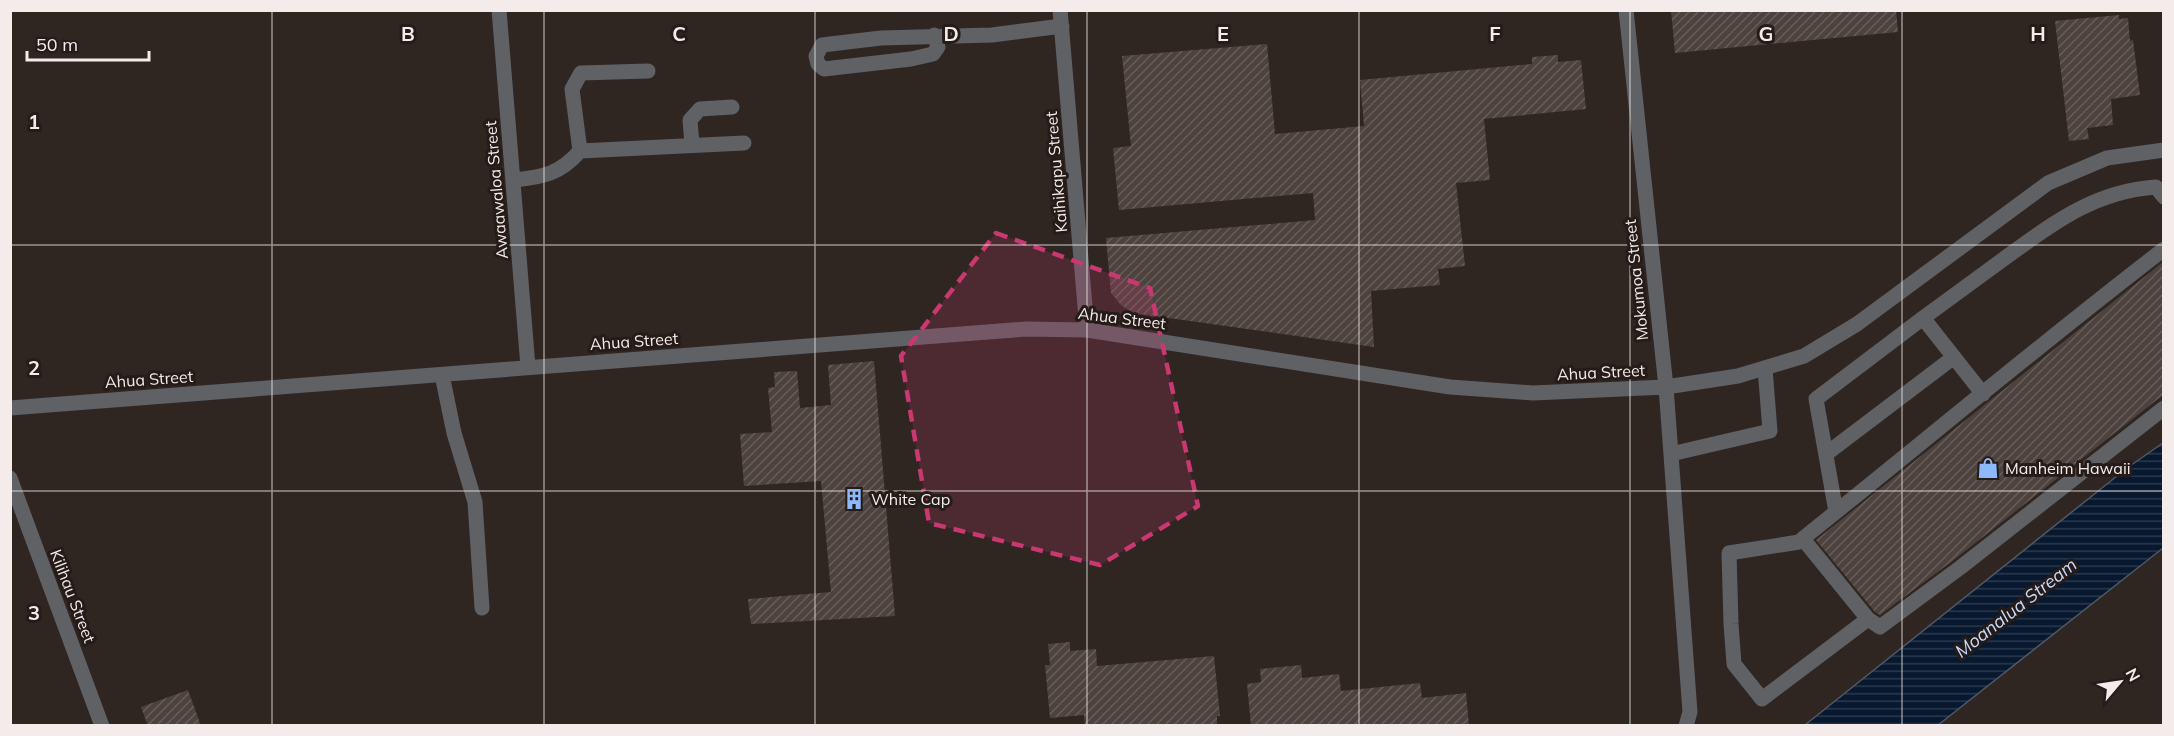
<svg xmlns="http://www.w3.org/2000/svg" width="2174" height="736" font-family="Mulish,sans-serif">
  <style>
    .water { fill: url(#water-rules); stroke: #4e5867; stroke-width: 1.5 }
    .building { fill: url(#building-hatch) }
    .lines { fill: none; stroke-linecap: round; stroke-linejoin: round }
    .minor { stroke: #5f6165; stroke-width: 15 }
    .marked { fill: #c93870; fill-opacity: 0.2; stroke: #c93870; stroke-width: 4.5; stroke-dasharray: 12 8; stroke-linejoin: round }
    .grid { fill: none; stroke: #f3ecea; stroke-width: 1.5; stroke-opacity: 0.55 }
    .labels { text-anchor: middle; stroke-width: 6; stroke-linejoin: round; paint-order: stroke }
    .street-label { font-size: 16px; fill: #f3ecea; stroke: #251c19 }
    .poi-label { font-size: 16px; fill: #f3ecea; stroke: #251c19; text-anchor: start }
    .water-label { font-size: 18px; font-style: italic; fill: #c7dcfc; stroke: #251c19 }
    .grid-label { font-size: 20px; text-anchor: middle; font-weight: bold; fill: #f3ecea; stroke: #251c19; stroke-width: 6; stroke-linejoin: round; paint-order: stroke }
  </style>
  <defs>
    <pattern id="water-rules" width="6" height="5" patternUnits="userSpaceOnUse" patternTransform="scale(1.5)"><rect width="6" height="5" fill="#08182f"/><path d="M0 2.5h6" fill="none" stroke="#2c3a4d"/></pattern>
    <pattern id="building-hatch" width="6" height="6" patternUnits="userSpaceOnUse" patternTransform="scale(1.5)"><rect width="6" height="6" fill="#4d423e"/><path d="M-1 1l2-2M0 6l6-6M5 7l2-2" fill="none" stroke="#675d5a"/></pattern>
  </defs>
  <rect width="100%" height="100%" fill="#2f2622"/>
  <path class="water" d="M 2163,443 L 2163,548 L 1938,725 L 1805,725 L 2127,468 Z"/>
  <path class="building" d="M 1671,10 L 1896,10 L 1898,32 L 1675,53 Z
    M 2119,15 L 2119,19 L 2128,18 L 2130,41 L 2133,40 L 2140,95 L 2111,99 L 2113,125 L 2087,128 L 2089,139 L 2069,141 L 2055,21 Z
    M 1267,44 L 1275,134 L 1364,126 L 1360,80 L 1532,64 L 1532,57 L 1558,55 L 1558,62 L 1581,60 L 1586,109 L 1484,119 L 1490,180 L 1456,183 L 1465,266 L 1438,269 L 1440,285 L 1371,291 L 1374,347 L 1133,313 L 1121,305 L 1111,293 L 1106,238 L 1315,220 L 1313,193 L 1119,210 L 1113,148 L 1131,146 L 1122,56 Z
    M 2163,262 L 2163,395 L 1955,559 L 1880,615 L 1875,612 L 1816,540 Z
    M 874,361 L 895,616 L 751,624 L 748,599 L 831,592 L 821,481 L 744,486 L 740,434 L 772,432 L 768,388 L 775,387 L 774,372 L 797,371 L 800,408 L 831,405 L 828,365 Z
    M 1070,642 L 1070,651 L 1096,649 L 1097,666 L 1214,656 L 1220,716 L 1217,716 L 1217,726 L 1085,726 L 1084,715 L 1050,718 L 1045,665 L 1050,665 L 1048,644 Z
    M 1301,665 L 1302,678 L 1339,674 L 1341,691 L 1420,683 L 1422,698 L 1466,693 L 1469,726 L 1251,726 L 1247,684 L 1261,682 L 1260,669 Z
    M 188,690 L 201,726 L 148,726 L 141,707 Z"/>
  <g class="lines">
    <path class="minor" d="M 499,10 L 528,367
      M 1060,10 L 1087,330
      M 1626,10 L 1666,387 L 1690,712 L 1686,726
      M 934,35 L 938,47 L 933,54 L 911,59 L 824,69 L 818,64 L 816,56 L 822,45 L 881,38 L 992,35 L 1062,26
      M 692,145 L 690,120 L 700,109 L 732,107
      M 580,151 L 572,89 L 581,73 L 648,71
      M 514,180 C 543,177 560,174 580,151 L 744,143
      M 1923,318 C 1950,298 1978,278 2005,258 C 2053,223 2095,191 2156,187 L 2164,197
      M 442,375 L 454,433 L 475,502 L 482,608
      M 10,408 L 1026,329 L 1087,330 L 1450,387 L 1533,393 L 1666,387 L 1738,376 L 1804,356 L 1857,324 L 2048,183 L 2107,158 L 2164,150
      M 1671,454 L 1770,431 L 1765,368
      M 1826,454 L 1954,357
      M 10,478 L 102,726
      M 1836,512 L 1816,399 L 1923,318 L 1983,394
      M 1803,539 L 1868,619 L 1762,699 L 1734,664 L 1731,624 L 1729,553 L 1799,542 L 1806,536 C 1926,440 2043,342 2164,249
      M 1868,619 L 1880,627 L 1961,567 L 2164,408"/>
  </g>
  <path class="marked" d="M 996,233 L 1150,288 L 1198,506 L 1100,565 L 929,523 L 901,356 Z"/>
  <path class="grid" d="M 272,10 L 272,726M 544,10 L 544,726M 815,10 L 815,726M 1087,10 L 1087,726M 1359,10 L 1359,726M 1630,10 L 1630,726M 1902,10 L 1902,726M 10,245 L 2164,245M 10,491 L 2164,491"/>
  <defs>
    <symbol id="shop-bare" viewBox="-9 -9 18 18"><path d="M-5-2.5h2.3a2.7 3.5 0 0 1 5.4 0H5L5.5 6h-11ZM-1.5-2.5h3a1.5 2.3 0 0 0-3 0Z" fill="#8db9fc" stroke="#251c19" stroke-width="2.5" paint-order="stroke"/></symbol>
    <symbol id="building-bare" viewBox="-9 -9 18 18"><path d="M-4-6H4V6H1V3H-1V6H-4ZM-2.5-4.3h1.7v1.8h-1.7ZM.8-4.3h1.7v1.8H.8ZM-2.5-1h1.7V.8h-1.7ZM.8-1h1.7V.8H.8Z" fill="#8db9fc" stroke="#251c19" stroke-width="2.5" paint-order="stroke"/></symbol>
  </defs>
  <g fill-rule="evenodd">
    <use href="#shop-bare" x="1973" y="453" width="30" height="30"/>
    <use href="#building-bare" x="839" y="484" width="30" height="30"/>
  </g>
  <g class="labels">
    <g class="street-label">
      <text transform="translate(1056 172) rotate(-95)" y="6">Kaihikapu Street</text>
      <text transform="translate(496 190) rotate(-95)" y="6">Awaawaloa Street</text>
      <text transform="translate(1636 280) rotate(-96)" y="6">Mokumoa Street</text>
      <text transform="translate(1122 318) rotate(7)" y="6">Ahua Street</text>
      <text transform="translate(634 341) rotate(-4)" y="6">Ahua Street</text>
      <text transform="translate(1601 372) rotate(-3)" y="6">Ahua Street</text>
      <text transform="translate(149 379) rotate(-4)" y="6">Ahua Street</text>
      <text transform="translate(73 596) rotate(69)" y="6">Kilihau Street</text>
    </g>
    <g class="poi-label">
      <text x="2005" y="474">Manheim Hawaii</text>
      <text x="871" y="505">White Cap</text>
    </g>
    <g class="water-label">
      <text transform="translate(2016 608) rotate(-38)" y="6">Moanalua Stream</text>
    </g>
  </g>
  <g class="grid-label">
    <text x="408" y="41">B</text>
    <text x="679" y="41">C</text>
    <text x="951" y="41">D</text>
    <text x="1223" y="41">E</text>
    <text x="1495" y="41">F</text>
    <text x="1766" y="41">G</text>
    <text x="2038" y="41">H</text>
    <text x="34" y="129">1</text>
    <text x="34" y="375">2</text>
    <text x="34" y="620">3</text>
  </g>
  <rect width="2174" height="736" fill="none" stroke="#f3ecea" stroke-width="24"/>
  <g transform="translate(2120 682) rotate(61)" stroke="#251c19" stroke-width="4.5" paint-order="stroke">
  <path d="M0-4.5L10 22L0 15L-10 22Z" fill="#f3ecea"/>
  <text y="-9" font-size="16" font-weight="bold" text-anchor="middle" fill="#f3ecea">N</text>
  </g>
  <path d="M27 51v9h122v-9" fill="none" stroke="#f3ecea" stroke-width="3"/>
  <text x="36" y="51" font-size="18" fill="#f3ecea" stroke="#251c19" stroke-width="4.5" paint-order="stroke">50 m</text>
</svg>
